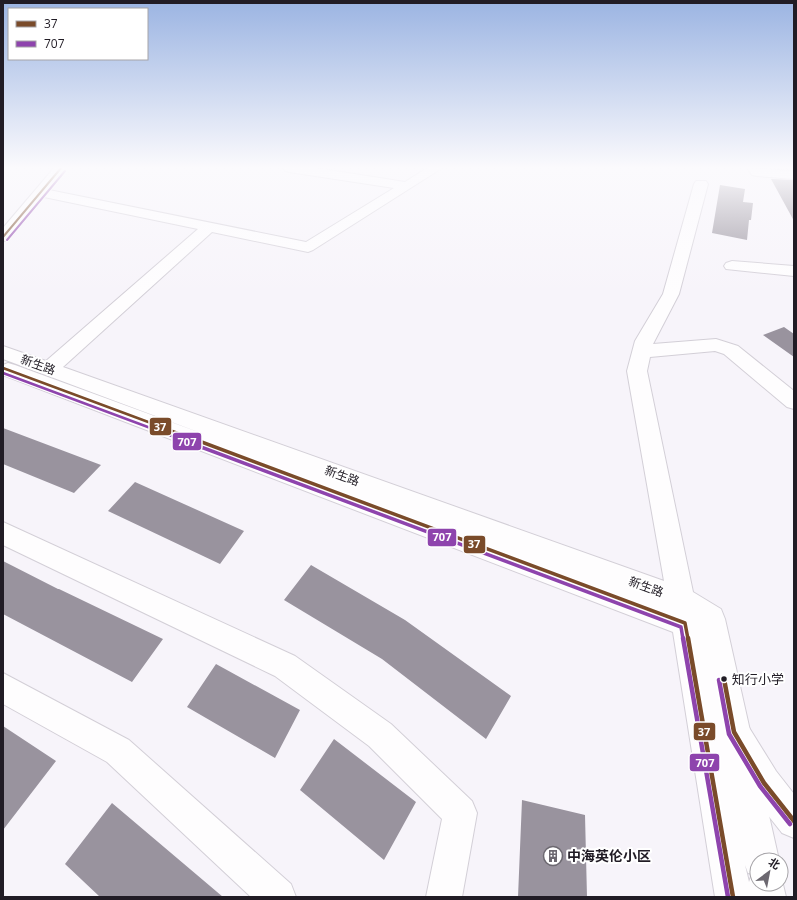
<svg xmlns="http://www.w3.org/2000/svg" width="797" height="900" font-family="'Open Sans','Noto Sans SC',sans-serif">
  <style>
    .building { fill: #99939e }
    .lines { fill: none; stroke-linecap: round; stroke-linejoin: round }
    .minor-casing { stroke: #d3cfd7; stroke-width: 2 }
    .major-casing { stroke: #d3cfd7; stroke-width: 2 }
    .minor { fill: #fefdfe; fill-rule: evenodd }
    .major { fill: #fefdfe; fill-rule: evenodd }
    .bus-1-far3-casing { stroke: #fff; stroke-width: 4 }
    .bus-1-far2-casing { stroke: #fff; stroke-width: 5 }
    .bus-1-far1-casing { stroke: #fff; stroke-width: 6 }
    .bus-1-casing { stroke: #fff; stroke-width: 8 }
    .bus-2-far3-casing { stroke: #fff; stroke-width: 4 }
    .bus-2-far2-casing { stroke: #fff; stroke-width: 5 }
    .bus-2-far1-casing { stroke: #fff; stroke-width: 6 }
    .bus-2-casing { stroke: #fff; stroke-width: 8 }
    .bus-1-far3 { stroke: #7a4b2a; stroke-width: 2 }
    .bus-1-far2 { stroke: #7a4b2a; stroke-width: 2.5 }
    .bus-1-far1 { stroke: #7a4b2a; stroke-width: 3.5 }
    .bus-1 { stroke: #7a4b2a; stroke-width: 4.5 }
    .bus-2-far3 { stroke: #8e44ad; stroke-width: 2 }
    .bus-2-far2 { stroke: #8e44ad; stroke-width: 2.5 }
    .bus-2-far1 { stroke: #8e44ad; stroke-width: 3.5 }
    .bus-2 { stroke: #8e44ad; stroke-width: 4.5 }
    .bus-dot { fill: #211c25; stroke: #fff; stroke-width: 1.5 }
    .labels { text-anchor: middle; stroke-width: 4; stroke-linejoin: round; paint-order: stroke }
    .street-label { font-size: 12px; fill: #211c25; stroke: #fff }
    .near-bus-label { font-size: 13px; fill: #211c25; stroke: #fff; text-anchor: start }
    .near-poi-label { font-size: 14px; font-weight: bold; fill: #211c25; stroke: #fff; text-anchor: start }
    .line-badge { stroke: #fff; stroke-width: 1.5 }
    .badge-label { font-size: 11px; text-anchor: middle; font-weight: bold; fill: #fff }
  </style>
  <rect width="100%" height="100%" fill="#f7f4fa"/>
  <path class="building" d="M 771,179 L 794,180 L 794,221 Z
    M 720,185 L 745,189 L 743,202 L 753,203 L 751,220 L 749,220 L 747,240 L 712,233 Z
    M 784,327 L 794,334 L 794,357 L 763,335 Z
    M 3,428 L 101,465 L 74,493 L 3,464 Z
    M 135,482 L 244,531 L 220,564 L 108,511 Z
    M 3,561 L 58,589 L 59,589 L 163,639 L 132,682 L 3,614 Z
    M 311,565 L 405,620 L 511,696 L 486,739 L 382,659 L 284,600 Z
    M 216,664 L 300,710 L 275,758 L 187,707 Z
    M 3,726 L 56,761 L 3,830 Z
    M 334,739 L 416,802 L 384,860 L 300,790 Z
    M 522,800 L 585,815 L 587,897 L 518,897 Z
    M 112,803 L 223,897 L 100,897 L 65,864 Z"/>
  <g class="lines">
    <defs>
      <path id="minor" d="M 54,168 L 67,168 L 49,190 L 306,242 L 394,188 L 289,172 L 285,171 L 283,168 L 316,168 L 405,182 L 427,168 L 442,168 L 313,250 L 308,252 L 212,232 L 63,367 L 664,581 L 627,371 L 635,341 L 663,294 L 694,184 L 696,181 L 706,181 L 708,184 L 679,294 L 653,344 L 716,339 L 738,346 L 794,391 L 794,409 L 787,407 L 724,354 L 715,351 L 650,357 L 647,371 L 693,592 L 721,609 L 725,619 L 779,860 L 757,860 L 757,884 L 781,884 L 781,876 L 786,897 L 715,897 L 673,632 L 3,375 L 3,365 L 8,363 L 15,365 L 209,436 L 3,359 L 3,346 L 46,361 L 198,229 L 44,197 L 8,240 L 3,241 L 3,228 ZM 745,865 L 748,873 L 752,874 L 749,882 Z
        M 747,168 L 794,171 L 794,179 L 757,176 L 752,175 Z
        M 732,261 L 794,266 L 794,276 L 726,269 L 724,266 L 726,263 Z
        M 3,522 L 295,656 L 391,724 L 472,801 L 477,813 L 462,897 L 426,897 L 442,819 L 369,746 L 275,676 L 3,545 Z
        M 3,673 L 129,740 L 291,884 L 296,897 L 251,897 L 107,762 L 3,704 Z"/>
      <path id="major" d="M 734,716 L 745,721 L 776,771 L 794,794 L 794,838 L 782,833 L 752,795 L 723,743 L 718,732 L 723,721 Z"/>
    </defs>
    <use href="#minor" class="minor-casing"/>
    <use href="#major" class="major-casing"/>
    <use href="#minor" class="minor"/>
    <use href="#major" class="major"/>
    <defs>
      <path id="bus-1-far3" d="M 3,237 L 61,168"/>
      <path id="bus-1-far2" d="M 3,368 L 194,439"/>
      <path id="bus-1-far1" d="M 191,438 L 685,623 L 688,639"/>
      <path id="bus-1" d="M 688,638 L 733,897
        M 724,679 L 734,732 L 764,783 L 794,821"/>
      <path id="bus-2-far3" d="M 7,240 L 65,171"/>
      <path id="bus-2-far2" d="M 3,373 L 180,439"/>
      <path id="bus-2-far1" d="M 177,438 L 681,627 L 683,639"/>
      <path id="bus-2" d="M 683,638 L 728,897
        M 719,680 L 729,734 L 760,786 L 790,824"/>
    </defs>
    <use href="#bus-1-far3" class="bus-1-far3-casing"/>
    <use href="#bus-1-far2" class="bus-1-far2-casing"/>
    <use href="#bus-1-far1" class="bus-1-far1-casing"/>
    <use href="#bus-1" class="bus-1-casing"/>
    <use href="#bus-2-far3" class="bus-2-far3-casing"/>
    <use href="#bus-2-far2" class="bus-2-far2-casing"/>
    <use href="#bus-2-far1" class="bus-2-far1-casing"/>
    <use href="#bus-2" class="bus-2-casing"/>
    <use href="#bus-1-far3" class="bus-1-far3"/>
    <use href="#bus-1-far2" class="bus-1-far2"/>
    <use href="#bus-1-far1" class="bus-1-far1"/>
    <use href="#bus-1" class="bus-1"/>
    <use href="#bus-2-far3" class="bus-2-far3"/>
    <use href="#bus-2-far2" class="bus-2-far2"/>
    <use href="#bus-2-far1" class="bus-2-far1"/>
    <use href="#bus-2" class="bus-2"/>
  </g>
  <linearGradient id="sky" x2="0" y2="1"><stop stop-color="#9bb4e2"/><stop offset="0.57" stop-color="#fbfafd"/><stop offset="1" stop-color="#fbfafd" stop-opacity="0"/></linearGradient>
  <rect width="797" height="294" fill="url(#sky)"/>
  <defs>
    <symbol id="building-ring" viewBox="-11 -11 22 22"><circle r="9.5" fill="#fff" stroke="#6c6870" stroke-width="1.5"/><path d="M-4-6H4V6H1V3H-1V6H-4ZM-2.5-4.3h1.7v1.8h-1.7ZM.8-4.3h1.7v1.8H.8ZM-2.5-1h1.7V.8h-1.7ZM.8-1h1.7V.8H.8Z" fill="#6c6870"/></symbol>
  </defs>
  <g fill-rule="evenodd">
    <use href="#building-ring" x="542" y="845" width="22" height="22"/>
  </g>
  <circle class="bus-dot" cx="724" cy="679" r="3.5"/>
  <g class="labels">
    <g class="street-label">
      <text transform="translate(38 365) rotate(20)" y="4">新生路</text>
      <text transform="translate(342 476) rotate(20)" y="4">新生路</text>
      <text transform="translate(646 587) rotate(20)" y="4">新生路</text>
    </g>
    <g class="near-bus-label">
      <text x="732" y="684">知行小学</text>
    </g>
    <g class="near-poi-label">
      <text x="567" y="861">中海英伦小区</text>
    </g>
  </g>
  <g class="line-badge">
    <rect x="149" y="417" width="23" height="19" rx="4" fill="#7a4b2a"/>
    <rect x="172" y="432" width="30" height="19" rx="4" fill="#8e44ad"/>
    <rect x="427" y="528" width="30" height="19" rx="4" fill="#8e44ad"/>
    <rect x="463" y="535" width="23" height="19" rx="4" fill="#7a4b2a"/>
    <rect x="693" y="722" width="23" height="19" rx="4" fill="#7a4b2a"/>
    <rect x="689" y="753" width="31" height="19" rx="4" fill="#8e44ad"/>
  </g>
  <g class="badge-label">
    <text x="160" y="431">37</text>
    <text x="187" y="446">707</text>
    <text x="442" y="541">707</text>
    <text x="474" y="548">37</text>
    <text x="704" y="736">37</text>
    <text x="705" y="767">707</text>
  </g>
  <rect width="797" height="900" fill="none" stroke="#211c25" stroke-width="8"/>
  <rect x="8" y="8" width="140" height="52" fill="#ffffff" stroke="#a6a4a8"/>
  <rect x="16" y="21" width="20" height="6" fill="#7a4b2a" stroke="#a6a4a8"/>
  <text x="44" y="28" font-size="12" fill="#211c25">37</text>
  <rect x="16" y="41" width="20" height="6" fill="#8e44ad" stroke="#a6a4a8"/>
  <text x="44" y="48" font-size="12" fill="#211c25">707</text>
  <g transform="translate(769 872) rotate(32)"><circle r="19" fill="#ffffff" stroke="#a6a4a8"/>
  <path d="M0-3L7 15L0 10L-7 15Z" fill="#6c6870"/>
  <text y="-6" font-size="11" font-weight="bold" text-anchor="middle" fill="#211c25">北</text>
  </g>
</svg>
